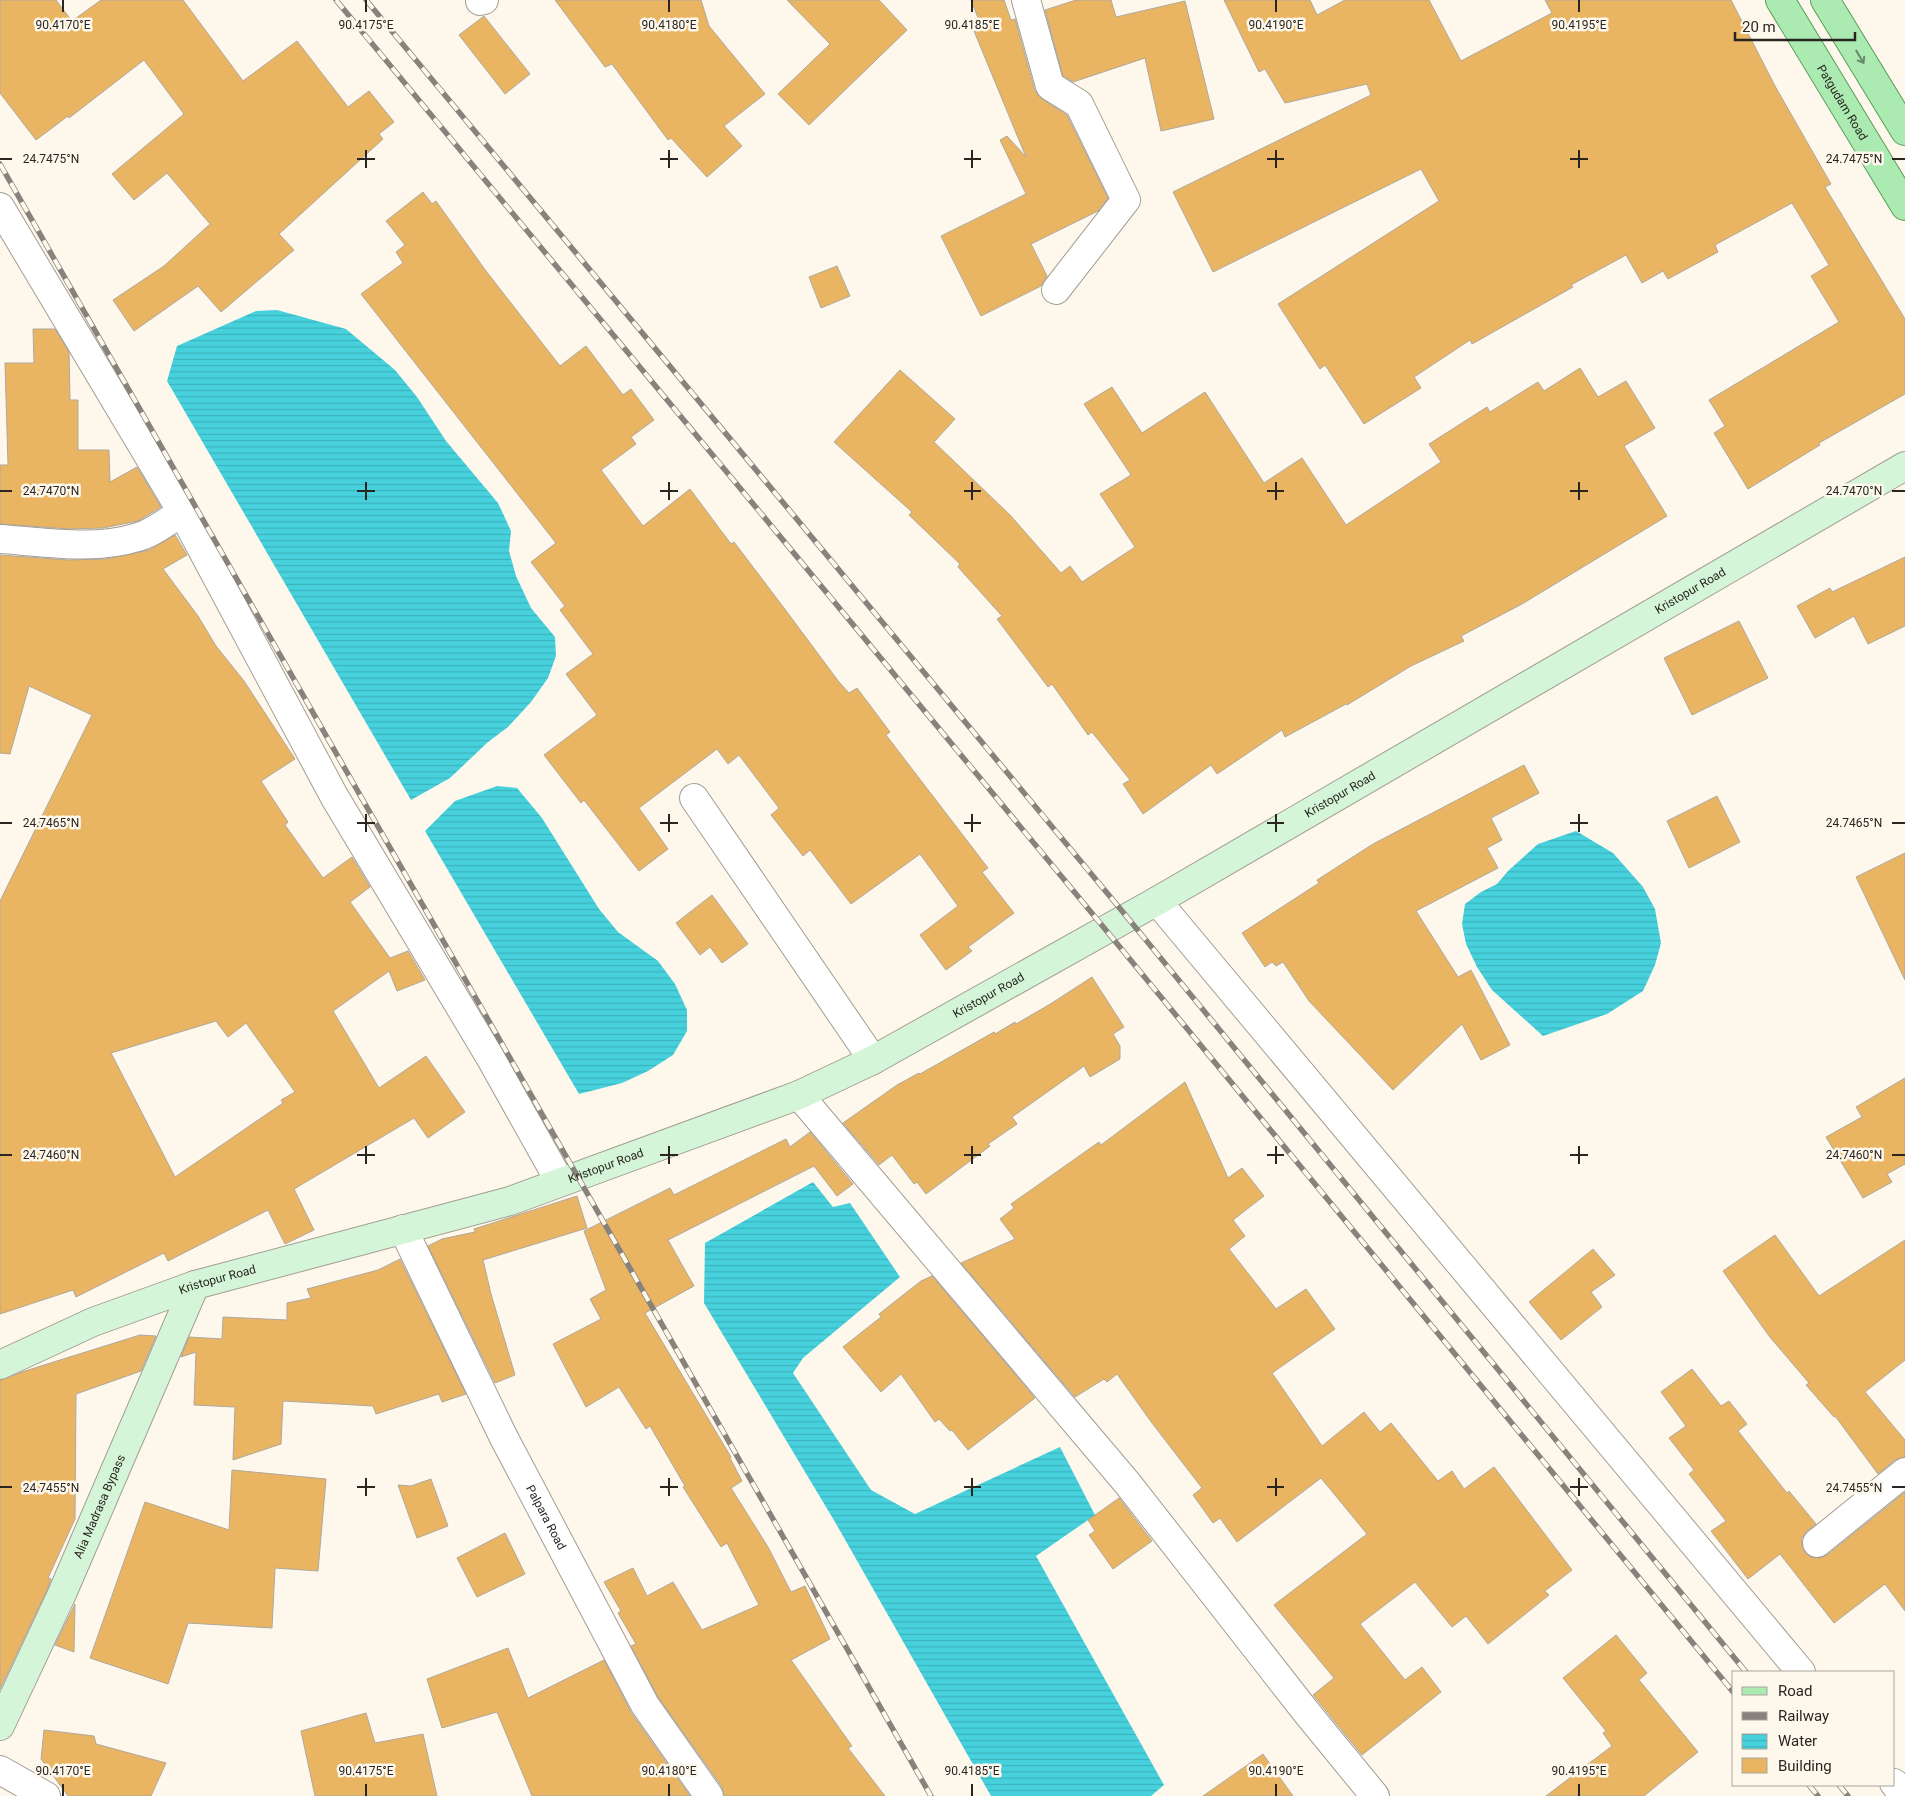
<svg xmlns="http://www.w3.org/2000/svg" width="1905" height="1796" font-family="Roboto,sans-serif">
  <style>
    .water { fill: url(#water-rules) }
    .building { fill: #e9b562; stroke: #afa89d; fill-rule: evenodd }
    .lines { fill: none; stroke-linecap: round; stroke-linejoin: round }
    .street-casing { stroke: #a39d93; stroke-width: 30 }
    .secondary-casing { stroke: #a39d93; stroke-width: 30 }
    .primary-casing { stroke: #599d5d; stroke-width: 30 }
    .street { stroke: #fff; stroke-width: 28 }
    .secondary { stroke: #d5f5d8; stroke-width: 28 }
    .primary { stroke: #abebb1; stroke-width: 28 }
    .rail-casing { stroke: #87837c; stroke-width: 5.5 }
    .rail { stroke: #fef8ec; stroke-width: 4; stroke-dasharray: 11; stroke-linecap: butt }
    .oneway { stroke: #6a886a }
    .ticks { fill: none; stroke: #292622; stroke-width: 2 }
    .labels { text-anchor: middle; stroke-width: 5; stroke-linejoin: round; paint-order: stroke }
    .street-label { font-size: 12px; fill: #292622; stroke: #fef8ec }
    .ticks-label { font-size: 12px; text-anchor: middle; fill: #292622; stroke: #fef8ec; stroke-width: 5; stroke-linejoin: round; paint-order: stroke }
  </style>
  <defs>
    <pattern id="water-rules" width="6" height="5" patternUnits="userSpaceOnUse" patternTransform="scale(1.25)"><rect width="6" height="5" fill="#46d1dd"/><path d="M0 2.5h6" fill="none" stroke="#3db3bd"/></pattern>
  </defs>
  <rect width="100%" height="100%" fill="#fef8ec"/>
  <path class="water" d="M 277,310 L 346,329 L 395,370 L 417,397 L 446,441 L 498,503 L 511,531 L 509,551 L 516,576 L 531,608 L 555,637 L 556,656 L 548,678 L 531,702 L 508,727 L 488,742 L 450,778 L 411,800 L 167,381 L 177,346 L 256,311 Z
    M 497,786 L 517,788 L 542,818 L 599,909 L 618,932 L 658,961 L 675,984 L 687,1010 L 687,1031 L 673,1055 L 648,1071 L 622,1083 L 579,1094 L 425,831 L 455,801 Z
    M 1576,831 L 1613,853 L 1643,887 L 1655,909 L 1661,943 L 1655,965 L 1643,991 L 1607,1014 L 1543,1036 L 1492,990 L 1477,967 L 1466,944 L 1462,924 L 1465,904 L 1481,892 L 1497,884 L 1508,871 L 1538,844 Z
    M 813,1182 L 833,1207 L 850,1203 L 900,1277 L 803,1358 L 793,1373 L 871,1490 L 915,1514 L 1060,1447 L 1096,1517 L 1088,1520 L 1036,1556 L 1164,1785 L 1151,1796 L 991,1796 L 835,1522 L 704,1303 L 705,1243 Z"/>
  <path class="building" d="M 0,0 L 56,0 L 72,21 L 101,0 L 183,0 L 243,81 L 297,41 L 348,107 L 369,91 L 394,122 L 379,134 L 383,139 L 279,234 L 294,250 L 221,312 L 198,286 L 134,331 L 113,300 L 164,266 L 210,224 L 167,173 L 134,200 L 112,174 L 184,114 L 144,60 L 69,118 L 68,116 L 36,140 L 0,93 Z
    M 555,0 L 701,0 L 709,26 L 765,94 L 724,126 L 742,146 L 707,177 L 671,138 L 668,140 L 612,64 L 605,67 Z
    M 787,0 L 879,0 L 907,30 L 809,125 L 778,94 L 830,44 Z
    M 971,0 L 1004,0 L 1011,20 L 1015,19 L 1035,91 L 1042,99 L 1067,115 L 1108,198 L 1098,211 L 1031,244 L 1047,276 L 1041,286 L 981,316 L 941,236 L 1026,194 L 1000,140 L 1007,136 L 1026,157 L 974,31 L 982,28 Z
    M 1076,0 L 1111,0 L 1116,17 L 1185,1 L 1214,119 L 1161,131 L 1145,58 L 1073,82 L 1063,76 L 1045,10 Z
    M 1224,0 L 1310,0 L 1317,15 L 1345,0 L 1429,0 L 1461,61 L 1552,13 L 1545,0 L 1731,0 L 1775,86 L 1831,184 L 1825,187 L 1905,319 L 1905,394 L 1819,443 L 1820,445 L 1748,489 L 1714,433 L 1725,426 L 1709,400 L 1839,322 L 1811,276 L 1829,265 L 1792,203 L 1715,245 L 1718,252 L 1668,279 L 1663,271 L 1642,283 L 1626,255 L 1571,285 L 1573,287 L 1472,344 L 1470,340 L 1414,377 L 1421,388 L 1364,424 L 1325,365 L 1320,369 L 1278,304 L 1439,201 L 1421,169 L 1213,272 L 1173,192 L 1371,95 L 1367,84 L 1285,103 L 1265,69 L 1259,72 Z
    M 484,16 L 530,74 L 505,94 L 459,35 Z
    M 423,192 L 432,204 L 436,201 L 486,271 L 560,366 L 586,346 L 623,395 L 631,389 L 654,420 L 631,437 L 636,444 L 601,470 L 643,526 L 690,489 L 731,544 L 734,542 L 784,608 L 839,682 L 849,693 L 857,688 L 890,732 L 886,735 L 988,868 L 982,872 L 1014,913 L 968,947 L 972,951 L 946,970 L 920,935 L 958,906 L 920,854 L 851,904 L 810,850 L 803,856 L 771,815 L 779,808 L 739,755 L 728,764 L 717,749 L 639,808 L 668,849 L 639,871 L 584,800 L 581,803 L 544,755 L 597,715 L 566,674 L 593,654 L 560,610 L 565,606 L 531,562 L 556,543 L 361,294 L 403,263 L 396,252 L 405,245 L 386,221 Z
    M 837,266 L 850,296 L 821,308 L 809,277 Z
    M 33,329 L 55,329 L 69,352 L 70,400 L 78,400 L 78,450 L 109,450 L 110,482 L 137,467 L 161,507 L 138,521 L 103,528 L 70,529 L 0,524 L 0,465 L 8,465 L 5,363 L 34,363 Z
    M 1580,368 L 1598,397 L 1626,381 L 1655,428 L 1624,446 L 1667,516 L 1522,604 L 1461,636 L 1464,641 L 1411,666 L 1347,705 L 1346,704 L 1285,737 L 1282,730 L 1217,774 L 1211,765 L 1143,814 L 1123,784 L 1130,780 L 1092,732 L 1088,735 L 1052,684 L 1048,687 L 997,619 L 1002,616 L 958,567 L 960,564 L 909,515 L 912,512 L 834,442 L 900,370 L 955,419 L 934,442 L 1010,515 L 1061,573 L 1070,566 L 1082,582 L 1135,547 L 1100,494 L 1131,475 L 1084,404 L 1112,387 L 1142,433 L 1205,392 L 1264,483 L 1302,458 L 1346,525 L 1441,462 L 1429,444 L 1487,407 L 1490,412 L 1538,382 L 1544,391 Z
    M 175,535 L 187,555 L 163,569 L 198,616 L 216,646 L 244,681 L 295,759 L 261,781 L 288,822 L 285,825 L 323,878 L 352,857 L 370,887 L 350,902 L 390,958 L 408,951 L 425,980 L 397,991 L 389,971 L 333,1011 L 379,1088 L 426,1056 L 465,1112 L 428,1138 L 414,1118 L 294,1189 L 314,1230 L 285,1244 L 268,1210 L 168,1261 L 164,1253 L 76,1297 L 73,1290 L 0,1314 L 0,901 L 92,715 L 29,686 L 10,754 L 0,753 L 0,555 L 68,560 L 106,559 L 149,550 ZM 216,1021 L 228,1037 L 246,1023 L 295,1092 L 281,1100 L 283,1103 L 175,1177 L 111,1053 Z
    M 1905,557 L 1905,626 L 1868,644 L 1854,616 L 1815,638 L 1797,606 L 1830,588 L 1832,592 Z
    M 1739,621 L 1768,678 L 1692,715 L 1664,658 Z
    M 1524,765 L 1539,793 L 1491,818 L 1502,840 L 1487,848 L 1498,868 L 1416,911 L 1458,977 L 1471,970 L 1510,1045 L 1481,1060 L 1462,1024 L 1393,1090 L 1309,1001 L 1283,962 L 1276,966 L 1272,962 L 1265,967 L 1242,933 L 1319,883 L 1317,880 L 1373,844 Z
    M 1717,796 L 1740,842 L 1689,868 L 1667,821 Z
    M 1905,853 L 1905,980 L 1856,877 Z
    M 712,895 L 748,944 L 722,963 L 710,947 L 700,955 L 676,923 Z
    M 1092,977 L 1124,1027 L 1113,1034 L 1120,1046 L 1120,1059 L 1090,1077 L 1084,1066 L 1012,1117 L 1017,1124 L 988,1144 L 990,1146 L 926,1194 L 917,1182 L 914,1184 L 892,1155 L 879,1165 L 843,1123 L 897,1085 L 919,1073 L 920,1074 L 994,1032 L 995,1034 L 1015,1022 L 1016,1024 L 1052,1003 Z
    M 1905,1078 L 1905,1164 L 1887,1174 L 1892,1182 L 1863,1198 L 1826,1137 L 1862,1117 L 1856,1107 Z
    M 1185,1082 L 1228,1178 L 1242,1168 L 1264,1196 L 1233,1220 L 1245,1236 L 1229,1249 L 1276,1309 L 1306,1289 L 1335,1329 L 1272,1373 L 1322,1446 L 1364,1412 L 1380,1432 L 1391,1423 L 1438,1481 L 1452,1471 L 1464,1489 L 1494,1467 L 1572,1570 L 1545,1591 L 1549,1595 L 1488,1644 L 1466,1616 L 1452,1627 L 1415,1582 L 1360,1624 L 1405,1680 L 1422,1667 L 1441,1692 L 1362,1755 L 1313,1695 L 1334,1678 L 1274,1605 L 1367,1534 L 1321,1478 L 1237,1542 L 1220,1518 L 1213,1523 L 1193,1495 L 1202,1488 L 1152,1423 L 1117,1374 L 1107,1382 L 1104,1379 L 1075,1397 L 961,1263 L 1015,1239 L 1000,1219 L 1014,1208 L 1011,1204 L 1099,1142 L 1101,1145 Z
    M 810,1132 L 853,1184 L 837,1196 L 814,1166 L 668,1240 L 694,1286 L 645,1313 L 731,1457 L 730,1458 L 742,1481 L 731,1488 L 768,1547 L 791,1592 L 805,1586 L 830,1639 L 791,1660 L 852,1746 L 848,1748 L 885,1796 L 724,1796 L 722,1787 L 658,1697 L 631,1646 L 636,1644 L 618,1613 L 621,1611 L 604,1582 L 633,1568 L 647,1596 L 673,1582 L 702,1630 L 759,1605 L 727,1543 L 721,1547 L 683,1487 L 685,1486 L 650,1426 L 646,1429 L 619,1387 L 586,1407 L 553,1344 L 601,1319 L 590,1299 L 606,1290 L 584,1231 L 670,1188 L 674,1195 L 786,1139 L 790,1147 Z
    M 577,1196 L 587,1228 L 483,1260 L 491,1294 L 515,1375 L 495,1383 L 428,1246 L 442,1239 L 475,1232 L 474,1229 Z
    M 1775,1235 L 1819,1296 L 1905,1240 L 1905,1360 L 1865,1392 L 1905,1440 L 1905,1457 L 1895,1460 L 1878,1474 L 1835,1416 L 1834,1417 L 1806,1385 L 1809,1383 L 1769,1336 L 1723,1271 Z
    M 1593,1249 L 1615,1275 L 1591,1292 L 1602,1307 L 1561,1340 L 1529,1302 Z
    M 400,1259 L 466,1394 L 442,1402 L 439,1394 L 376,1414 L 373,1406 L 283,1401 L 281,1444 L 233,1460 L 235,1407 L 194,1405 L 196,1352 L 181,1357 L 189,1337 L 222,1339 L 223,1317 L 287,1320 L 287,1303 L 311,1298 L 307,1289 L 378,1270 Z
    M 932,1276 L 1035,1398 L 968,1450 L 952,1430 L 950,1431 L 939,1419 L 935,1422 L 901,1374 L 881,1392 L 843,1347 L 881,1317 L 879,1314 L 921,1281 Z
    M 140,1335 L 156,1336 L 141,1371 L 76,1394 L 75,1519 L 48,1578 L 51,1579 L 47,1590 L 0,1689 L 0,1380 L 25,1371 Z
    M 1692,1369 L 1721,1406 L 1729,1401 L 1747,1424 L 1738,1431 L 1787,1493 L 1789,1491 L 1816,1524 L 1807,1531 L 1802,1538 L 1802,1546 L 1805,1553 L 1811,1557 L 1819,1558 L 1827,1555 L 1905,1492 L 1905,1611 L 1885,1584 L 1834,1623 L 1780,1554 L 1748,1579 L 1711,1531 L 1726,1521 L 1689,1474 L 1694,1470 L 1669,1438 L 1686,1426 L 1661,1392 Z
    M 232,1470 L 326,1479 L 318,1571 L 275,1568 L 272,1628 L 188,1623 L 168,1684 L 90,1658 L 145,1502 L 229,1530 Z
    M 431,1479 L 448,1526 L 417,1538 L 398,1485 L 411,1486 Z
    M 1119,1498 L 1152,1541 L 1113,1569 L 1089,1535 L 1095,1531 L 1088,1520 Z
    M 505,1533 L 525,1574 L 477,1597 L 457,1558 Z
    M 75,1604 L 74,1652 L 55,1645 Z
    M 1616,1635 L 1647,1673 L 1639,1680 L 1698,1752 L 1644,1796 L 1546,1796 L 1612,1746 L 1603,1733 L 1606,1731 L 1563,1678 Z
    M 508,1648 L 528,1698 L 604,1660 L 632,1714 L 690,1796 L 532,1796 L 497,1712 L 442,1728 L 427,1679 Z
    M 366,1713 L 375,1743 L 423,1734 L 437,1796 L 315,1796 L 301,1731 Z
    M 44,1730 L 94,1736 L 96,1744 L 166,1763 L 151,1796 L 68,1796 L 41,1759 Z
    M 1263,1754 L 1293,1796 L 1203,1796 Z"/>
  <g class="lines">
    <defs>
      <g id="street">
        <path d="M 1026,0 L 1050,86 L 1079,104 L 1126,200 L 1056,290"/>
        <path d="M 480,1 L 484,0"/>
        <path d="M 0,207 L 182,512 L 334,796 L 490,1057 L 560,1182"/>
        <path d="M 0,539 C 45,542 94,551 138,537 C 153,533 169,520 182,512"/>
        <path d="M 694,798 L 873,1060"/>
        <path d="M 1157,901 L 1801,1672"/>
        <path d="M 799,1095 L 1128,1484 L 1307,1713 L 1375,1796"/>
        <path id="s1" d="M 403,1229 L 503,1436 L 645,1705 L 709,1796"/>
        <path d="M 1817,1543 L 1905,1472"/>
        <path d="M 0,1770 L 46,1796"/>
        <path d="M 1894,1783 L 1904,1796"/>
      </g>
      <g id="secondary">
        <path id="s2" d="M 0,1365 L 93,1322 L 195,1285 L 510,1201 L 799,1095 L 873,1060 L 1157,901 L 1905,466"/>
        <path id="s3" d="M 0,1726 L 61,1596 L 195,1285"/>
      </g>
      <g id="primary">
        <path id="s4" d="M 1780,0 L 1905,206"/>
        <path d="M 1825,0 L 1905,131"/>
      </g>
    </defs>
    <use href="#street" class="street-casing"/>
    <use href="#secondary" class="secondary-casing"/>
    <use href="#primary" class="primary-casing"/>
    <use href="#street" class="street"/>
    <use href="#secondary" class="secondary"/>
    <use href="#primary" class="primary"/>
    <defs>
      <path id="rail" d="M 336,0 L 1105,929 L 1734,1693
        M 366,0 L 1127,917 L 1746,1672
        M 0,164 L 931,1796
        M 1809,1785 L 1818,1796
        M 1839,1785 L 1848,1796"/>
    </defs>
    <use href="#rail" class="rail-casing"/>
    <use href="#rail" class="rail"/>
  </g>
  <defs><path id="oneway-shaft" d="M-6 0H5M1.5-3L5.5 0L1.5 3" fill="none" stroke-width="1.6" stroke-linecap="round" stroke-linejoin="round" transform="scale(1.25)"/></defs>
  <use class="oneway" href="#oneway-shaft" transform="translate(1860 57) rotate(59)"/>
  <path class="ticks" d="M 63,0 L 63,12M 366,0 L 366,12M 669,0 L 669,12M 972,0 L 972,12M 1276,0 L 1276,12M 1579,0 L 1579,12M 366,150 L 366,168M 669,150 L 669,168M 972,150 L 972,168M 1276,150 L 1276,168M 1579,150 L 1579,168M 0,159 L 12,159M 357,159 L 375,159M 660,159 L 678,159M 964,159 L 981,159M 1267,159 L 1284,159M 1570,159 L 1588,159M 1892,159 L 1905,159M 366,482 L 366,500M 669,482 L 669,500M 972,482 L 972,500M 1276,482 L 1276,500M 1579,482 L 1579,500M 0,491 L 12,491M 357,491 L 375,491M 660,491 L 678,491M 964,491 L 981,491M 1267,491 L 1284,491M 1570,491 L 1588,491M 1892,491 L 1905,491M 366,814 L 366,832M 669,814 L 669,832M 972,814 L 972,832M 1276,814 L 1276,832M 1579,814 L 1579,832M 0,823 L 12,823M 357,823 L 375,823M 660,823 L 678,823M 964,823 L 981,823M 1267,823 L 1284,823M 1570,823 L 1588,823M 1892,823 L 1905,823M 366,1146 L 366,1164M 669,1146 L 669,1164M 972,1146 L 972,1164M 1276,1146 L 1276,1164M 1579,1146 L 1579,1164M 0,1155 L 12,1155M 357,1155 L 375,1155M 660,1155 L 678,1155M 964,1155 L 981,1155M 1267,1155 L 1284,1155M 1570,1155 L 1588,1155M 1892,1155 L 1905,1155M 366,1478 L 366,1496M 669,1478 L 669,1496M 972,1478 L 972,1496M 1276,1478 L 1276,1496M 1579,1478 L 1579,1496M 0,1487 L 12,1487M 357,1487 L 375,1487M 660,1487 L 678,1487M 964,1487 L 981,1487M 1267,1487 L 1284,1487M 1570,1487 L 1588,1487M 1892,1487 L 1905,1487M 63,1784 L 63,1796M 366,1784 L 366,1796M 669,1784 L 669,1796M 972,1784 L 972,1796M 1276,1784 L 1276,1796M 1579,1784 L 1579,1796"/>
  <g class="labels">
    <g class="street-label">
      <text dy="4" stroke="none"><textPath href="#s4" startOffset="120">Patgudam Road</textPath></text>
      <text dy="4" stroke="none"><textPath href="#s2" startOffset="1869">Kristopur Road</textPath></text>
      <text dy="4" stroke="none"><textPath href="#s2" startOffset="1464">Kristopur Road</textPath></text>
      <text dy="4" stroke="none"><textPath href="#s2" startOffset="1059">Kristopur Road</textPath></text>
      <text dy="4" stroke="none"><textPath href="#s2" startOffset="639">Kristopur Road</textPath></text>
      <text dy="4" stroke="none"><textPath href="#s2" startOffset="234">Kristopur Road</textPath></text>
      <text dy="4" stroke="none"><textPath href="#s3" startOffset="241">Alia Madrasa Bypass</textPath></text>
      <text dy="4" stroke="none"><textPath href="#s1" startOffset="322">Palpara Road</textPath></text>
    </g>
  </g>
  <g class="ticks-label">
    <text x="63" y="29">90.4170°E</text>
    <text x="366" y="29">90.4175°E</text>
    <text x="669" y="29">90.4180°E</text>
    <text x="972" y="29">90.4185°E</text>
    <text x="1276" y="29">90.4190°E</text>
    <text x="1579" y="29">90.4195°E</text>
    <text x="51" y="163">24.7475°N</text>
    <text x="1854" y="163">24.7475°N</text>
    <text x="51" y="495">24.7470°N</text>
    <text x="1854" y="495">24.7470°N</text>
    <text x="51" y="827">24.7465°N</text>
    <text x="1854" y="827">24.7465°N</text>
    <text x="51" y="1159">24.7460°N</text>
    <text x="1854" y="1159">24.7460°N</text>
    <text x="51" y="1492">24.7455°N</text>
    <text x="1854" y="1492">24.7455°N</text>
    <text x="63" y="1775">90.4170°E</text>
    <text x="366" y="1775">90.4175°E</text>
    <text x="669" y="1775">90.4180°E</text>
    <text x="972" y="1775">90.4185°E</text>
    <text x="1276" y="1775">90.4190°E</text>
    <text x="1579" y="1775">90.4195°E</text>
  </g>
  <rect x="1732" y="1671" width="162" height="115" fill="#fef8ec" stroke="#a9a49b"/>
  <rect x="1742" y="1687" width="25" height="8" fill="#abebb1" stroke="#a9a49b"/>
  <text x="1778" y="1696" font-size="15" fill="#292622">Road</text>
  <rect x="1742" y="1712" width="25" height="8" fill="#87837c" stroke="#a9a49b"/>
  <text x="1778" y="1721" font-size="15" fill="#292622">Railway</text>
  <rect x="1742" y="1734" width="25" height="15" fill="url(#water-rules)" stroke="#a9a49b"/>
  <text x="1778" y="1746" font-size="15" fill="#292622">Water</text>
  <rect x="1742" y="1758" width="25" height="15" fill="#e9b562" stroke="#a9a49b"/>
  <text x="1778" y="1771" font-size="15" fill="#292622">Building</text>
  <path d="M1735 32v8h120v-8" fill="none" stroke="#292622" stroke-width="2.5"/>
  <text x="1742" y="32" font-size="15" fill="#292622" stroke="#fef8ec" stroke-width="4" paint-order="stroke">20 m</text>
</svg>
